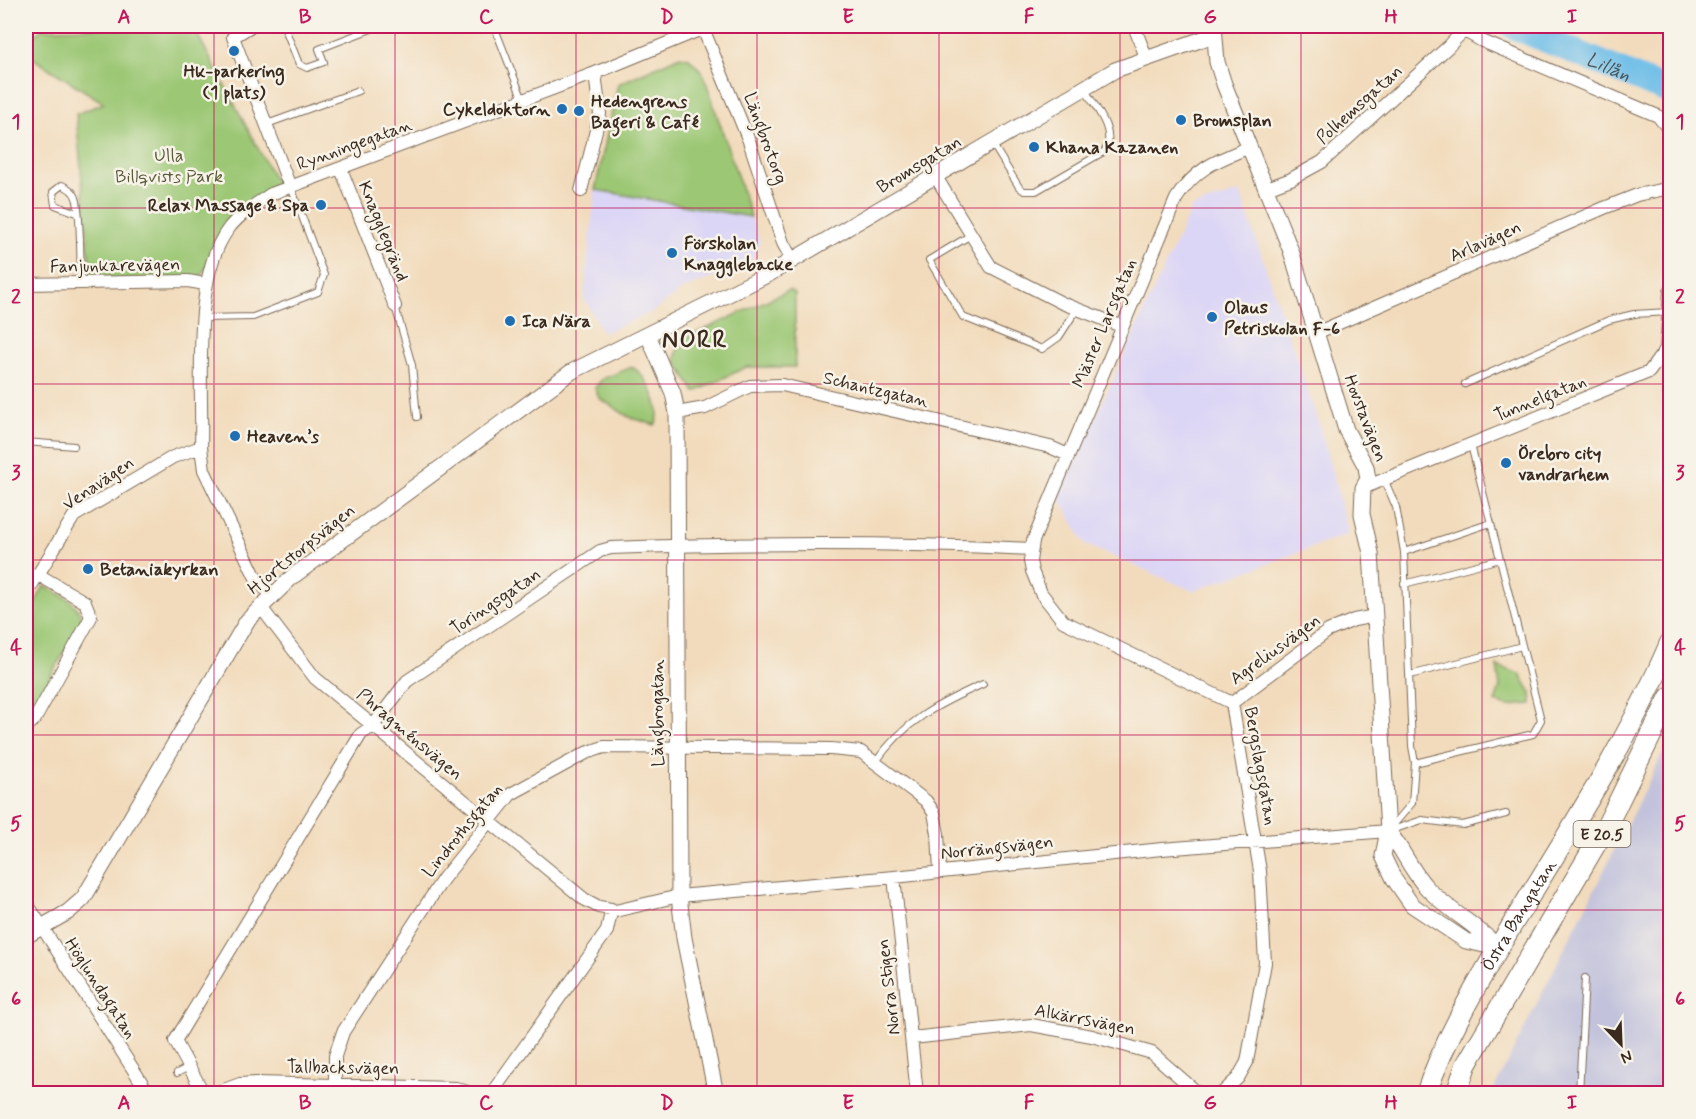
<svg xmlns="http://www.w3.org/2000/svg" width="1696" height="1119" font-family="Mynerve,sans-serif">
  <style>
    .built { fill: #dcd6f6 }
    .industrial { fill: #c2c2dc }
    .green { fill: #9cc774; stroke: #6c7849; stroke-width: 1.5 }
    .lines { fill: none; stroke-linecap: round; stroke-linejoin: round }
    .river { stroke: #6dbde8; stroke-width: 26 }
    .service-casing { stroke: #7b6855; stroke-width: 8 }
    .minor-casing { stroke: #7b6855; stroke-width: 14 }
    .tertiary-casing { stroke: #7b6855; stroke-width: 17 }
    .primary-casing { stroke: #7b6855; stroke-width: 22 }
    .service { stroke: #fff; stroke-width: 6 }
    .minor { stroke: #fff; stroke-width: 12 }
    .tertiary { stroke: #fff; stroke-width: 15 }
    .primary { stroke: #fff; stroke-width: 20 }
    .grid { fill: none; stroke: #c2185b; stroke-width: 1.5; stroke-opacity: 0.55 }
    .poi-dot { fill: #1f6fb2; stroke: #f7f3e8; stroke-width: 2 }
    .labels { text-anchor: middle; stroke-width: 5; stroke-linejoin: round; paint-order: stroke }
    .shield { fill: #f7f3e8; stroke: #73665b; stroke-width: 1.5 }
    .shield-label { font-size: 16px; font-weight: bold; fill: #3b2a1e }
    .poi-label { font-size: 18px; font-weight: bold; fill: #3b2a1e; stroke: #f7f3e8; text-anchor: start }
    .street-label { font-size: 18px; fill: #3b2a1e; stroke: #f7f3e8 }
    .park-label { font-size: 18px; fill: #585938; stroke: #f7f3e8 }
    .water-label { font-size: 20px; font-style: italic; fill: #4a565b; stroke: #f7f3e8 }
    .district-label { font-size: 24px; font-weight: bold; letter-spacing: 1.5px; fill: #3b2a1e; stroke: #f7f3e8 }
    .neatline { fill: none; stroke: #c2185b; stroke-width: 2 }
    .grid-label { font-size: 20px; text-anchor: middle; font-weight: bold; fill: #c2185b }
  </style>
  <rect width="100%" height="100%" fill="#f7f3e8"/>
  <filter id="ink" filterUnits="userSpaceOnUse"><feTurbulence type="fractalNoise" baseFrequency=".0167" numOctaves="2"/><feDisplacementMap in="SourceGraphic" scale="12" xChannelSelector="R" yChannelSelector="G"/><feConvolveMatrix kernelMatrix="1 2 1 2 8 2 1 2 1" color-interpolation-filters="sRGB"/></filter>
  <filter id="wash" filterUnits="userSpaceOnUse"><feTurbulence type="fractalNoise" baseFrequency=".008" numOctaves="4" result="noise"/><feDisplacementMap in="SourceGraphic" scale="24" xChannelSelector="R" yChannelSelector="G"/><feGaussianBlur stdDeviation="1.35" result="paint"/><feColorMatrix in="noise" values="0 0 0 0 0 0 0 0 0 0 0 0 0 0 0 0 0 1.4 0 .05"/><feComposite in="paint" operator="in"/></filter>
  <g filter="url(#wash)">
    <rect width="100%" height="100%" fill="#f2dbbc"/>
    <path class="built" d="M 595,190 L 751,217 L 760,242 L 751,263 L 683,289 L 652,312 L 603,333 L 584,298 Z
      M 1240,192 L 1320,427 L 1349,534 L 1193,591 L 1085,544 L 1059,497 L 1192,207 Z"/>
    <path class="industrial" d="M 1670,739 L 1670,1093 L 1492,1093 Z"/>
    <path class="green" d="M 193,26 L 277,184 L 231,227 L 198,281 L 92,287 L 76,114 L 104,103 L 26,54 L 26,44 L 42,29 Z
      M 680,56 L 689,58 L 703,73 L 751,217 L 595,190 L 618,84 Z
      M 789,290 L 795,294 L 795,367 L 746,367 L 695,392 L 675,360 L 680,341 Z
      M 632,367 C 646,374 665,410 655,425 L 629,417 L 599,398 L 595,388 L 602,379 Z
      M 44,586 C 62,595 79,601 82,622 L 26,718 L 26,620 Z
      M 1497,666 L 1520,674 L 1531,693 L 1532,704 L 1508,706 L 1495,702 L 1500,687 Z"/>
    <g class="lines">
      <path class="river" id="s1" d="M 1513,26 L 1670,92"/>
    </g>
  </g>
  <g filter="url(#ink)">
    <g class="lines">
      <defs>
        <path id="service" d="M 284,26 L 299,64 L 307,68 L 324,62 L 319,49 L 379,26
          M 494,26 L 523,100
          M 267,124 L 358,91
          M 992,143 L 1019,187 L 1024,191 L 1036,191 L 1105,151 C 1117,131 1094,106 1084,88
          M 77,213 L 55,205 L 53,192 L 62,185 C 68,188 74,191 76,198 C 81,209 80,267 81,284
          M 971,235 L 929,260 L 963,317 L 1042,349 L 1059,337 L 1077,309
          M 395,306 L 412,365 L 417,417
          M 204,318 L 253,317 L 318,292 L 324,275 L 291,187
          M 1465,384 L 1609,320 L 1634,314 L 1669,312
          M 26,442 L 74,446
          M 1385,481 L 1396,507 L 1404,552 L 1412,746 L 1415,763 L 1412,803 L 1390,829
          M 1404,552 L 1491,523
          M 1404,584 L 1500,559
          M 1410,675 L 1522,646
          M 875,763 C 904,721 938,704 983,684
          M 1415,763 L 1533,734 L 1541,720 L 1471,445
          M 1389,831 L 1422,820 L 1463,825 L 1506,814
          M 177,1073 L 189,1067
          M 1579,1094 L 1585,978"/>
        <path id="minor" d="M 251,26 L 233,37 L 290,187
          M 702,26 L 749,141 L 783,243 L 793,261
          M 1134,26 L 1146,57
          M 1456,26 L 1482,41 L 1658,116 L 1670,131
          M 341,169 L 395,306
          M 936,177 L 991,267 L 1062,303 L 1121,326
          M 1267,188 L 1291,179 L 1322,162 L 1448,47 L 1468,26
          M 581,191 L 600,114 L 595,73
          M 26,284 L 188,281 L 205,284
          M 1316,333 L 1604,208 L 1637,195 L 1670,188
          M 677,413 L 705,408 L 750,386 L 782,385 L 1050,447 L 1068,455
          M 1363,488 L 1649,372 L 1666,349 L 1670,292
          M 26,594 L 74,516 L 173,457 L 201,447
          M 272,595 L 257,580 L 204,470 L 201,447 C 203,386 191,277 229,228 C 240,214 256,204 271,194 L 595,73 L 709,26
          M 260,606 L 315,678 L 584,899 L 599,907 L 611,909 L 611,912
          M 1232,703 L 1328,631 L 1354,620 L 1375,616
          M 26,727 L 35,719 L 91,617 L 85,602 L 37,574
          M 894,877 L 917,1094
          M 26,902 L 149,1094
          M 611,912 L 679,896 L 894,877 L 1162,849 L 1388,831
          M 912,1038 L 1031,1025 L 1092,1036 L 1152,1053 L 1199,1094
          M 335,1084 L 335,1056 L 343,1032 L 443,879 L 511,794 L 586,753 L 604,747 L 831,749 L 861,752 L 926,801 L 934,813 L 938,834 L 940,871
          M 204,1094 L 175,1041 L 361,734 L 373,726 L 407,681 L 600,551 L 611,548 C 751,543 892,542 1032,549
          M 213,1094 L 240,1084 L 256,1083 L 456,1088 L 473,1094
          M 491,1094 L 607,931 L 611,912
          M 1221,1094 L 1238,1078 L 1247,1062 L 1265,963 L 1260,871 L 1232,703 L 1063,621 L 1041,593 L 1032,571 L 1030,561 L 1033,541 L 1176,199 C 1195,168 1218,160 1250,147"/>
        <path id="tertiary" d="M 1214,26 L 1217,62 L 1224,84 L 1291,251 L 1346,430 L 1366,467 L 1368,479 L 1363,488 L 1362,514 L 1371,553 L 1388,831 L 1383,856 L 1394,879 L 1412,905 L 1466,941 L 1498,948
          M 648,335 L 673,393 L 677,413 L 679,896 L 684,938 L 716,1094
          M 1388,831 C 1403,849 1411,871 1427,888 C 1449,911 1475,924 1498,947
          M 26,936 L 68,912 L 83,899 L 247,621 L 292,577 L 571,372 L 769,274 L 1115,70 L 1214,35"/>
        <g id="primary">
          <path id="s2" d="M 1426,1094 C 1447,1032 1482,976 1515,920 C 1570,830 1629,740 1670,643"/>
          <path d="M 1456,1094 L 1466,1065 L 1607,825 L 1670,697"/>
        </g>
      </defs>
      <use href="#service" class="service-casing"/>
      <use href="#minor" class="minor-casing"/>
      <use href="#tertiary" class="tertiary-casing"/>
      <use href="#primary" class="primary-casing"/>
      <use href="#service" class="service"/>
      <use href="#minor" class="minor"/>
      <use href="#tertiary" class="tertiary"/>
      <use href="#primary" class="primary"/>
    </g>
  </g>
  <path class="grid" d="M 214,26 L 214,1094M 395,26 L 395,1094M 576,26 L 576,1094M 757,26 L 757,1094M 939,26 L 939,1094M 1120,26 L 1120,1094M 1301,26 L 1301,1094M 1482,26 L 1482,1094M 26,208 L 1670,208M 26,384 L 1670,384M 26,560 L 1670,560M 26,735 L 1670,735M 26,910 L 1670,910"/>
  <g class="poi-dot">
    <circle cx="234" cy="51" r="6"/>
    <circle cx="562" cy="109" r="6"/>
    <circle cx="579" cy="111" r="6"/>
    <circle cx="1181" cy="120" r="6"/>
    <circle cx="1034" cy="147" r="6"/>
    <circle cx="321" cy="205" r="6"/>
    <circle cx="672" cy="253" r="6"/>
    <circle cx="1212" cy="317" r="6"/>
    <circle cx="510" cy="321" r="6"/>
    <circle cx="235" cy="436" r="6"/>
    <circle cx="1506" cy="463" r="6"/>
    <circle cx="88" cy="569" r="6"/>
  </g>
  <g class="labels">
    <rect class="shield" x="1573.5" y="821" width="57" height="26" rx="4.5"/>
    <g class="shield-label">
      <text x="1602" y="840">E 20.5</text>
    </g>
    <g class="poi-label">
      <text x="234" y="77" text-anchor="middle">Hk-parkering<tspan x="234" dy="21">(1 plats)</tspan></text>
      <text x="591" y="107">Hedengrens<tspan x="591" dy="21">Bageri &amp; Café</tspan></text>
      <text x="550" y="115" text-anchor="end">Cykeldoktorn</text>
      <text x="1193" y="126">Bromsplan</text>
      <text x="1046" y="153">Khana Kazanen</text>
      <text x="309" y="211" text-anchor="end">Relax Massage &amp; Spa</text>
      <text x="684" y="249">Förskolan<tspan x="684" dy="21">Knagglebacke</tspan></text>
      <text x="1224" y="313">Olaus<tspan x="1224" dy="21">Petriskolan F-6</tspan></text>
      <text x="522" y="327">Ica Nära</text>
      <text x="247" y="442">Heaven’s</text>
      <text x="1518" y="459">Örebro city<tspan x="1518" dy="21">vandrarhem</tspan></text>
      <text x="100" y="575">Betaniakyrkan</text>
    </g>
    <g class="street-label">
      <text transform="translate(1359 104) rotate(-42)" y="6">Polhemsgatan</text>
      <text transform="translate(766 138) rotate(70)" y="6">Längbrotorg</text>
      <text transform="translate(354 144) rotate(-20)" y="6">Rynningegatan</text>
      <text transform="translate(919 164) rotate(-31)" y="6">Bromsgatan</text>
      <text transform="translate(384 231) rotate(68)" y="6">Knagglegränd</text>
      <text transform="translate(1485 241) rotate(-24)" y="6">Arlavägen</text>
      <text transform="translate(115 265) rotate(-1)" y="6">Fanjunkarevägen</text>
      <text transform="translate(1104 323) rotate(-67)" y="6">Mäster Larsgatan</text>
      <text transform="translate(876 389) rotate(13)" y="6">Schantzgatan</text>
      <text transform="translate(1540 398) rotate(-22)" y="6">Tunnelgatan</text>
      <text transform="translate(1366 418) rotate(69)" y="6">Hovstavägen</text>
      <text transform="translate(98 483) rotate(-34)" y="6">Venavägen</text>
      <text transform="translate(301 549) rotate(-39)" y="6">Hjortstorpsvägen</text>
      <text transform="translate(495 601) rotate(-34)" y="6">Toringsgatan</text>
      <text transform="translate(1275 649) rotate(-36)" y="6">Agreliusvägen</text>
      <text transform="translate(657 713) rotate(-90)" y="6">Längbrogatan</text>
      <text transform="translate(410 734) rotate(40)" y="6">Phragménsvägen</text>
      <text transform="translate(1261 766) rotate(80)" y="6">Bergslagsgatan</text>
      <text transform="translate(462 830) rotate(-51)" y="6">Lindrothsgatan</text>
      <text transform="translate(997 847) rotate(-6)" y="6">Norrängsvägen</text>
      <text dy="6" stroke="none"><textPath href="#s2" startOffset="202">Östra Bangatan</textPath></text>
      <text transform="translate(888 987) rotate(-97)" y="6">Norra Stigen</text>
      <text transform="translate(101 988) rotate(57)" y="6">Höglundagatan</text>
      <text transform="translate(1085 1019) rotate(11)" y="6">Alkärrsvägen</text>
      <text transform="translate(343 1067) rotate(1)" y="6">Tallbacksvägen</text>
    </g>
    <g class="park-label">
      <text x="169" y="161">Ulla<tspan x="169" dy="21">Billqvists Park</tspan></text>
    </g>
    <g class="water-label">
      <text dy="7" stroke="none"><textPath href="#s1" startOffset="104">Lillån</textPath></text>
    </g>
    <g class="district-label">
      <text x="695" y="347">NORR</text>
    </g>
  </g>
  <rect width="1696" height="1119" fill="none" stroke="#f7f3e8" stroke-width="66"/>
  <g transform="translate(1621 1044) rotate(157)" stroke="#f7f3e8" stroke-width="4.5" paint-order="stroke">
  <path d="M0-4.5L10 22L0 15L-10 22Z" fill="#3b2a1e"/>
  <text y="-9" font-size="16" font-weight="bold" text-anchor="middle" fill="#3b2a1e">N</text>
  </g>
  <rect x="33" y="33" width="1630" height="1053" class="neatline"/>
  <g class="grid-label">
    <text x="124" y="23">A</text>
    <text x="305" y="23">B</text>
    <text x="486" y="23">C</text>
    <text x="667" y="23">D</text>
    <text x="848" y="23">E</text>
    <text x="1029" y="23">F</text>
    <text x="1210" y="23">G</text>
    <text x="1391" y="23">H</text>
    <text x="1572" y="23">I</text>
    <text x="16" y="128">1</text>
    <text x="1680" y="128">1</text>
    <text x="16" y="303">2</text>
    <text x="1680" y="303">2</text>
    <text x="16" y="479">3</text>
    <text x="1680" y="479">3</text>
    <text x="16" y="654">4</text>
    <text x="1680" y="654">4</text>
    <text x="16" y="830">5</text>
    <text x="1680" y="830">5</text>
    <text x="16" y="1005">6</text>
    <text x="1680" y="1005">6</text>
    <text x="124" y="1109">A</text>
    <text x="305" y="1109">B</text>
    <text x="486" y="1109">C</text>
    <text x="667" y="1109">D</text>
    <text x="848" y="1109">E</text>
    <text x="1029" y="1109">F</text>
    <text x="1210" y="1109">G</text>
    <text x="1391" y="1109">H</text>
    <text x="1572" y="1109">I</text>
  </g>
</svg>
